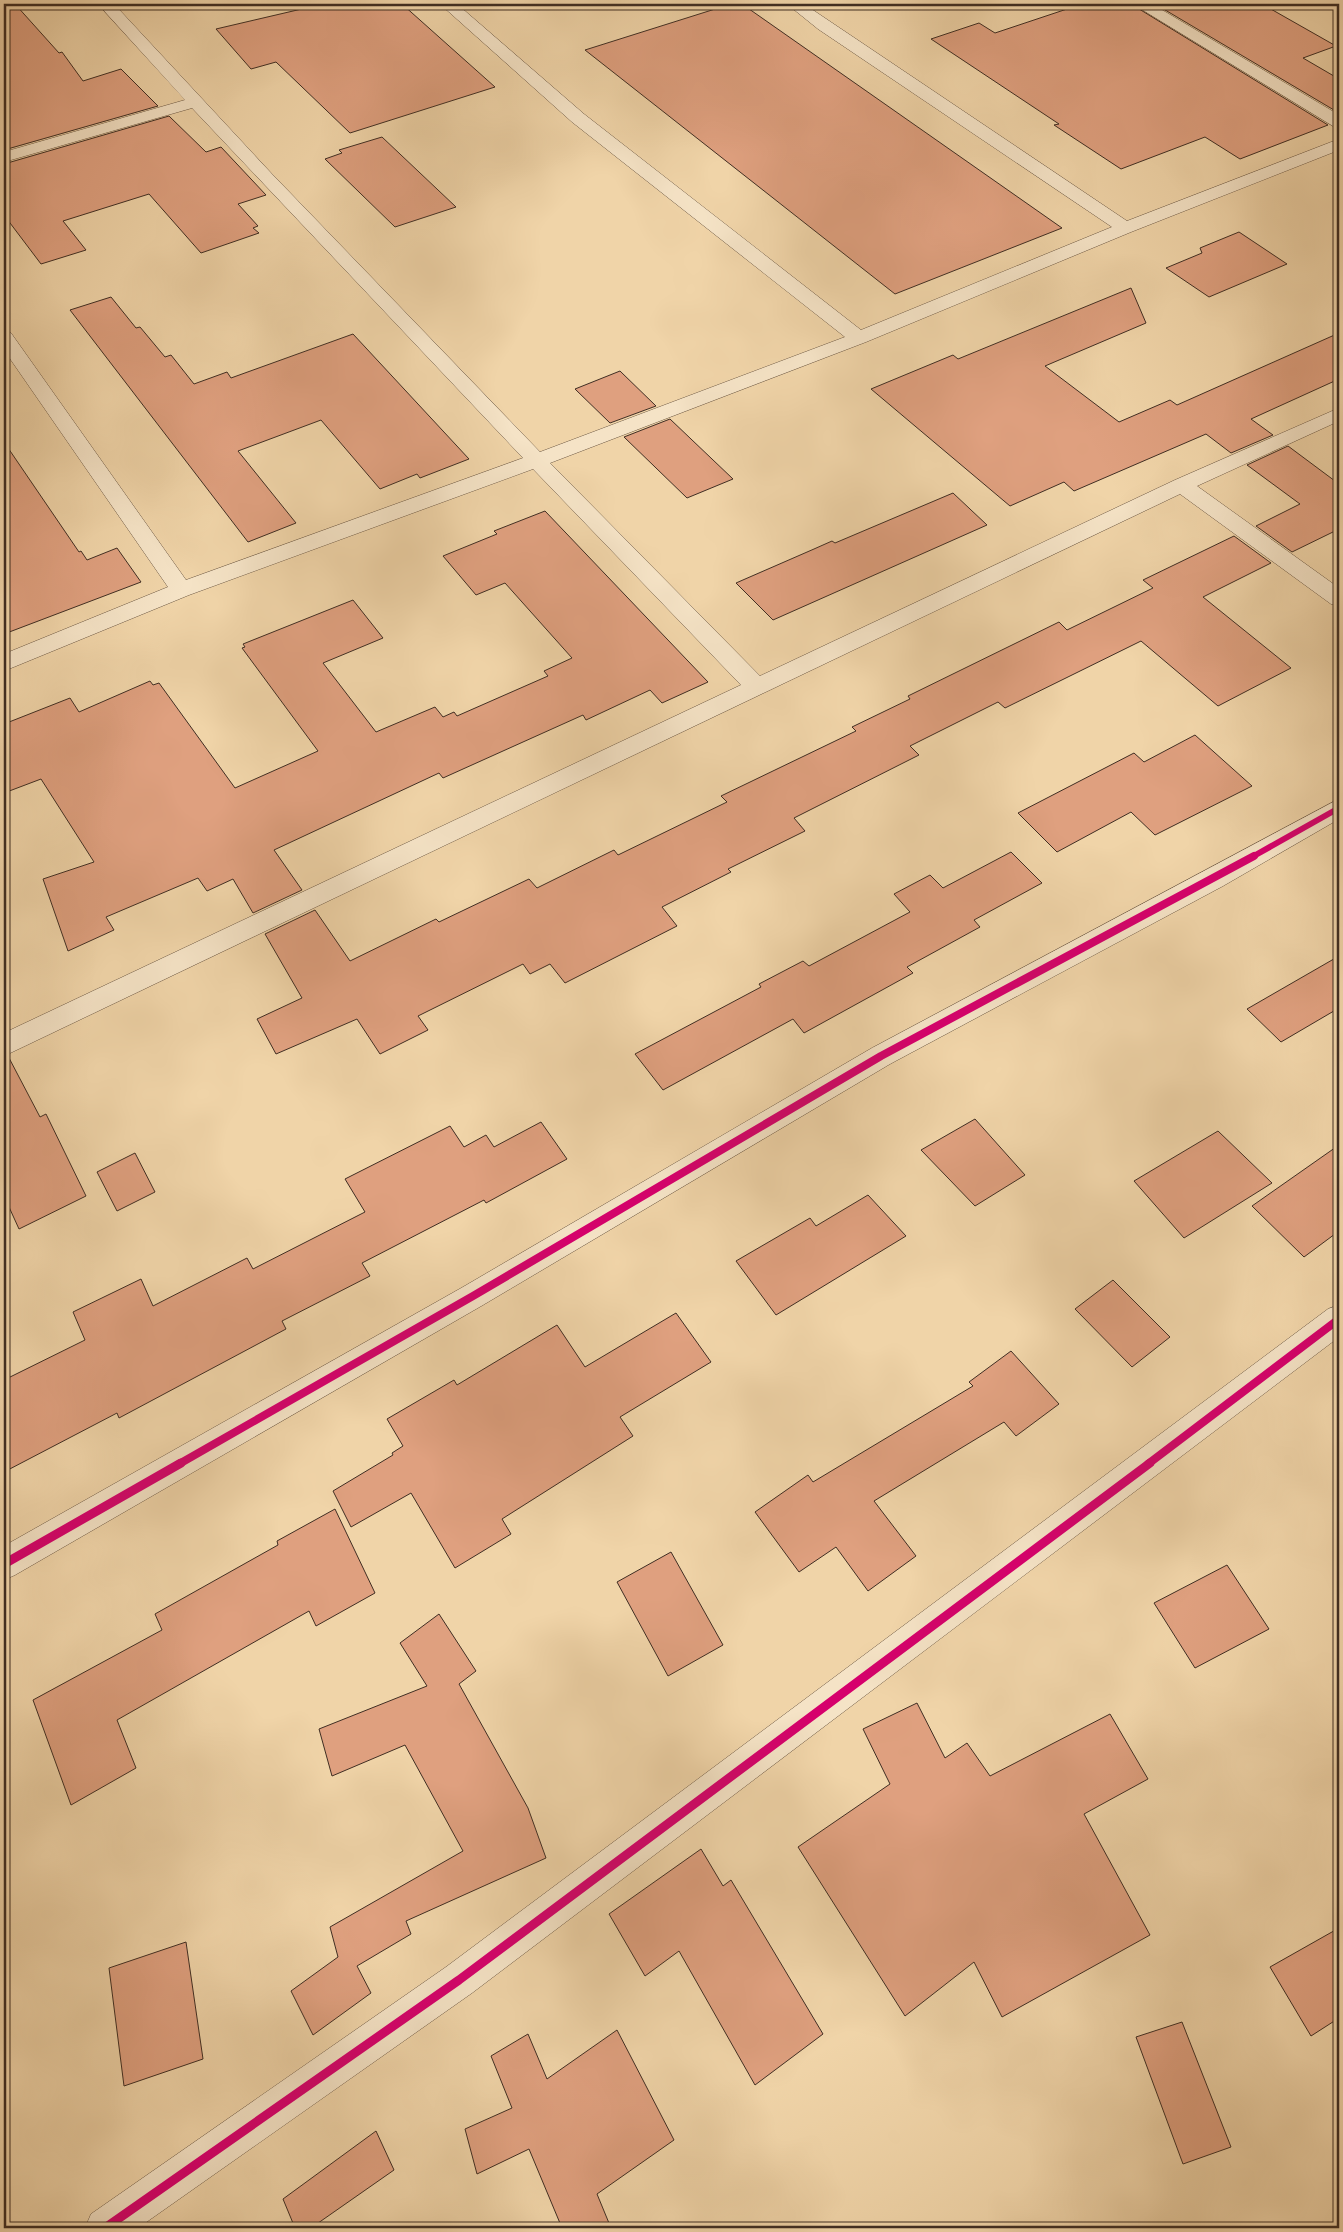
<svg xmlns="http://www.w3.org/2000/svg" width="1343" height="2232" font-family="'Gentium Book Plus',serif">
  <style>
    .building { fill: #dfa07f; stroke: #402e23 }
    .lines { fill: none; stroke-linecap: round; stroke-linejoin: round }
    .minor-casing { stroke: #6c5844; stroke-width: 1 }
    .minor { fill: #f5e3c6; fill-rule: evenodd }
    .cycleway-far2-casing { stroke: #f5e3c6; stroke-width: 9 }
    .cycleway-far1-casing { stroke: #f5e3c6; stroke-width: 11 }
    .cycleway-casing { stroke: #f5e3c6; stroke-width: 12 }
    .cycleway-far2 { stroke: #d6006c; stroke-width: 6 }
    .cycleway-far1 { stroke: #d6006c; stroke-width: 8 }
    .cycleway { stroke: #d6006c; stroke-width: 9 }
  </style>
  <rect width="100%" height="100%" fill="#f0d4a8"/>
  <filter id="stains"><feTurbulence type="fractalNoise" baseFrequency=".004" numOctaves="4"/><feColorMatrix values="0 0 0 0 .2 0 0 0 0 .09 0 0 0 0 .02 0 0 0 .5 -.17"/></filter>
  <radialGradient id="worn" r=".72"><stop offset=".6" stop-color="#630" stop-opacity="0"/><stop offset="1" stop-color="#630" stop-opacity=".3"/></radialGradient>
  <path class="building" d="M 4,4 L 15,4 L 59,53 L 62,52 L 83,81 L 121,69 L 158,106 L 4,150 Z
    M 323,4 L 402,4 L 495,87 L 350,133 L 276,62 L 251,69 L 216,29 Z
    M 731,4 L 742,4 L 1062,228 L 895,294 L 585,50 Z
    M 1082,4 L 1131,4 L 1328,125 L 1240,159 L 1205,137 L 1121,169 L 1054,125 L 1059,124 L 931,39 L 979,23 L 995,33 Z
    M 1155,4 L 1262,4 L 1336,46 L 1303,58 L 1339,79 L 1339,113 Z
    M 169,116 L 206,152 L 221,147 L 266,195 L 238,204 L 258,226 L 253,228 L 259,233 L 201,253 L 149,194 L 63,221 L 86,250 L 41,264 L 4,215 L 4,164 Z
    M 382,137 L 456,207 L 395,227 L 325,159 L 342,153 L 339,150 Z
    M 1239,232 L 1287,264 L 1209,297 L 1166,268 L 1202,253 L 1200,248 Z
    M 1131,288 L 1146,323 L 1045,366 L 1119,422 L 1170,400 L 1177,405 L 1339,333 L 1339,379 L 1251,419 L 1273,435 L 1231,453 L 1206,434 L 1074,491 L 1064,482 L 1010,506 L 871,389 L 953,355 L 958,359 Z
    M 111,297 L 136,328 L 140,327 L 165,357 L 171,355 L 194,384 L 227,372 L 231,378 L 353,334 L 469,459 L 420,478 L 417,474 L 380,489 L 321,420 L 238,451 L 296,523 L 248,542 L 70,310 Z
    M 620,371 L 656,406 L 610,423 L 575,389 Z
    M 670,419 L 733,479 L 687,498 L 624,437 Z
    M 4,442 L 79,552 L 81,551 L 87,560 L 117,548 L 141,582 L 4,634 Z
    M 1288,446 L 1339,484 L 1339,534 L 1335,531 L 1292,552 L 1256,526 L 1300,504 L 1247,465 Z
    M 953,493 L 987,525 L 773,620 L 736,583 L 814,549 L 832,541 L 835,543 Z
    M 545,511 L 708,682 L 662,703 L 650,690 L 586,720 L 583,715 L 443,778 L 439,773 L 274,850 L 302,890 L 253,913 L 233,879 L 207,891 L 198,878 L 106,917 L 114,930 L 68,951 L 43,879 L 94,862 L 41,779 L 4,793 L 4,724 L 70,698 L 79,712 L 150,681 L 153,685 L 159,683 L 235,788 L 318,751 L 242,648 L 245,647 L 243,644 L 353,600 L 383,638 L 323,663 L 376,732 L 435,707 L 443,717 L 454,712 L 457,716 L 548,676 L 544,671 L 572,658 L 505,583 L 476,595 L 443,556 L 497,534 L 494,531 Z
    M 1234,536 L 1271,563 L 1203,597 L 1291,668 L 1218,706 L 1141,641 L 1005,708 L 998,702 L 910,746 L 919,755 L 794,818 L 805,831 L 728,869 L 731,872 L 662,907 L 677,926 L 565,983 L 550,964 L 530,974 L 523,964 L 418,1016 L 428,1030 L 380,1054 L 357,1019 L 276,1054 L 257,1019 L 302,998 L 265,934 L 315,910 L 350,961 L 436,919 L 439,922 L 529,879 L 537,888 L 614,850 L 618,855 L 727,802 L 721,796 L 856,731 L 852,727 L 910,699 L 908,696 L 1059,622 L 1067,630 L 1153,588 L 1143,580 Z
    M 1195,735 L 1252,786 L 1155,835 L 1131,812 L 1057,852 L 1018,813 L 1134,753 L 1144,762 Z
    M 1011,852 L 1042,883 L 974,920 L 980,927 L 907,967 L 913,973 L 804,1033 L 793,1019 L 663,1090 L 635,1054 L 761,987 L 759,984 L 803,961 L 809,966 L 910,912 L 894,894 L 930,875 L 943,888 Z
    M 1339,956 L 1339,1008 L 1281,1042 L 1247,1009 Z
    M 8,1056 L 40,1117 L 46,1114 L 86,1196 L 19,1229 L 4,1196 L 4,1058 Z
    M 975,1119 L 1025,1175 L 975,1206 L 921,1150 Z
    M 541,1122 L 567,1159 L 486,1203 L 484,1200 L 362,1263 L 370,1276 L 282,1321 L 286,1329 L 119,1418 L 117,1413 L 4,1472 L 4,1380 L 85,1340 L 73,1312 L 141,1279 L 153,1306 L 247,1258 L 253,1269 L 365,1212 L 345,1179 L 450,1126 L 464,1147 L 486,1135 L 494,1147 Z
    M 1218,1131 L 1272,1183 L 1184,1238 L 1134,1181 Z
    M 1339,1145 L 1339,1231 L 1304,1257 L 1252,1206 Z
    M 135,1153 L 155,1192 L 117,1211 L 97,1172 Z
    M 868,1195 L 906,1236 L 776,1315 L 736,1261 L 810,1218 L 816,1226 Z
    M 1113,1280 L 1170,1337 L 1132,1367 L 1075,1309 Z
    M 676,1313 L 711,1362 L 620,1417 L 633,1436 L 502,1519 L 511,1534 L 455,1568 L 411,1493 L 351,1527 L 333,1491 L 393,1455 L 392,1453 L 403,1446 L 387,1419 L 454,1380 L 457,1385 L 557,1325 L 585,1367 Z
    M 1011,1351 L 1059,1404 L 1016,1436 L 1004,1422 L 874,1501 L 916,1556 L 868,1591 L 836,1547 L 799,1572 L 755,1512 L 808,1475 L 813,1482 L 973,1386 L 969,1382 Z
    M 335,1509 L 375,1593 L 316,1626 L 309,1611 L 117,1720 L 136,1768 L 71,1805 L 33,1700 L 162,1630 L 155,1614 L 278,1545 L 277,1541 Z
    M 671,1552 L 723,1645 L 668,1676 L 617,1582 Z
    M 1227,1565 L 1269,1629 L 1195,1668 L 1154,1603 Z
    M 439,1614 L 476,1671 L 459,1684 L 528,1808 L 546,1858 L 406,1921 L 411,1934 L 357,1966 L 371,1993 L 313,2035 L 291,1991 L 338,1957 L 330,1927 L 463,1851 L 405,1745 L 332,1776 L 319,1729 L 427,1686 L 400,1643 Z
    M 917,1703 L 945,1758 L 967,1743 L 990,1776 L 1110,1714 L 1148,1779 L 1084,1814 L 1150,1935 L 1002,2017 L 974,1962 L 905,2016 L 798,1847 L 890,1784 L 863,1729 Z
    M 701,1849 L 723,1886 L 731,1880 L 823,2034 L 755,2085 L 679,1951 L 645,1976 L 609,1914 Z
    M 1339,1928 L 1339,2018 L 1311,2036 L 1270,1967 Z
    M 186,1942 L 203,2059 L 124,2086 L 109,1968 Z
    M 1182,2022 L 1231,2147 L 1183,2164 L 1136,2037 Z
    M 617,2030 L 674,2140 L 597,2194 L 611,2228 L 562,2228 L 529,2149 L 477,2174 L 465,2129 L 512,2108 L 491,2056 L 528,2034 L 547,2079 Z
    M 376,2131 L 394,2170 L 311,2228 L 295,2228 L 283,2199 Z"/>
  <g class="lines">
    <defs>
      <path id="minor" d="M 98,4 L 114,4 L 272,174 L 540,452 L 845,337 L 572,122 L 440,4 L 457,4 L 584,114 L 861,330 L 1112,227 L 818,29 L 787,4 L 804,4 L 1127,221 L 1339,139 L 1339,150 L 1131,232 L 866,342 L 550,463 L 760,676 L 1175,480 L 1339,408 L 1339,421 L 1197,486 L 1339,588 L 1339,606 L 1331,604 L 1180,494 L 4,1056 L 4,1033 L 741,685 L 533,469 L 189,595 L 4,671 L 4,654 L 168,587 L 4,350 L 4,331 L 11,333 L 186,580 L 523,458 L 192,108 L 4,162 L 4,152 L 185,100 Z
        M 1133,4 L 1152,4 L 1339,115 L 1339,127 L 1333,126 Z
        M 1339,799 L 1339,819 L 1223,886 L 890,1064 L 483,1305 L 15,1575 L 4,1580 L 4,1546 L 463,1287 L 872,1048 Z
        M 1339,1305 L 1339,1337 L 472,1993 L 138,2228 L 85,2228 L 91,2214 L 446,1967 L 1328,1309 Z"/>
    </defs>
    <use href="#minor" class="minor-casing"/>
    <use href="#minor" class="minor"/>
    <defs>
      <path id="cycleway-far2" d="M 1252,857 L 1339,808"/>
      <path id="cycleway-far1" d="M 179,1464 L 473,1296 L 881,1056 L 1254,856
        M 1148,1464 L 1339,1319"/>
      <path id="cycleway" d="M 4,1564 L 181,1463
        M 105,2228 L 459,1980 L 1150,1463"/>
    </defs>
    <use href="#cycleway-far2" class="cycleway-far2-casing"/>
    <use href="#cycleway-far1" class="cycleway-far1-casing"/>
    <use href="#cycleway" class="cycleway-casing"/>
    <use href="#cycleway-far2" class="cycleway-far2"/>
    <use href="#cycleway-far1" class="cycleway-far1"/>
    <use href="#cycleway" class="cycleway"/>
  </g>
  <rect width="1343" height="2232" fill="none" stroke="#f0d4a8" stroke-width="20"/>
  <rect x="5" y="5" width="1333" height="2222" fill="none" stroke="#402e23" stroke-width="2.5"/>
  <rect x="10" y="10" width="1323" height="2212" fill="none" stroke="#402e23"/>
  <rect width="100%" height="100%" filter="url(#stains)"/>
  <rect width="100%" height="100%" fill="url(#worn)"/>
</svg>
